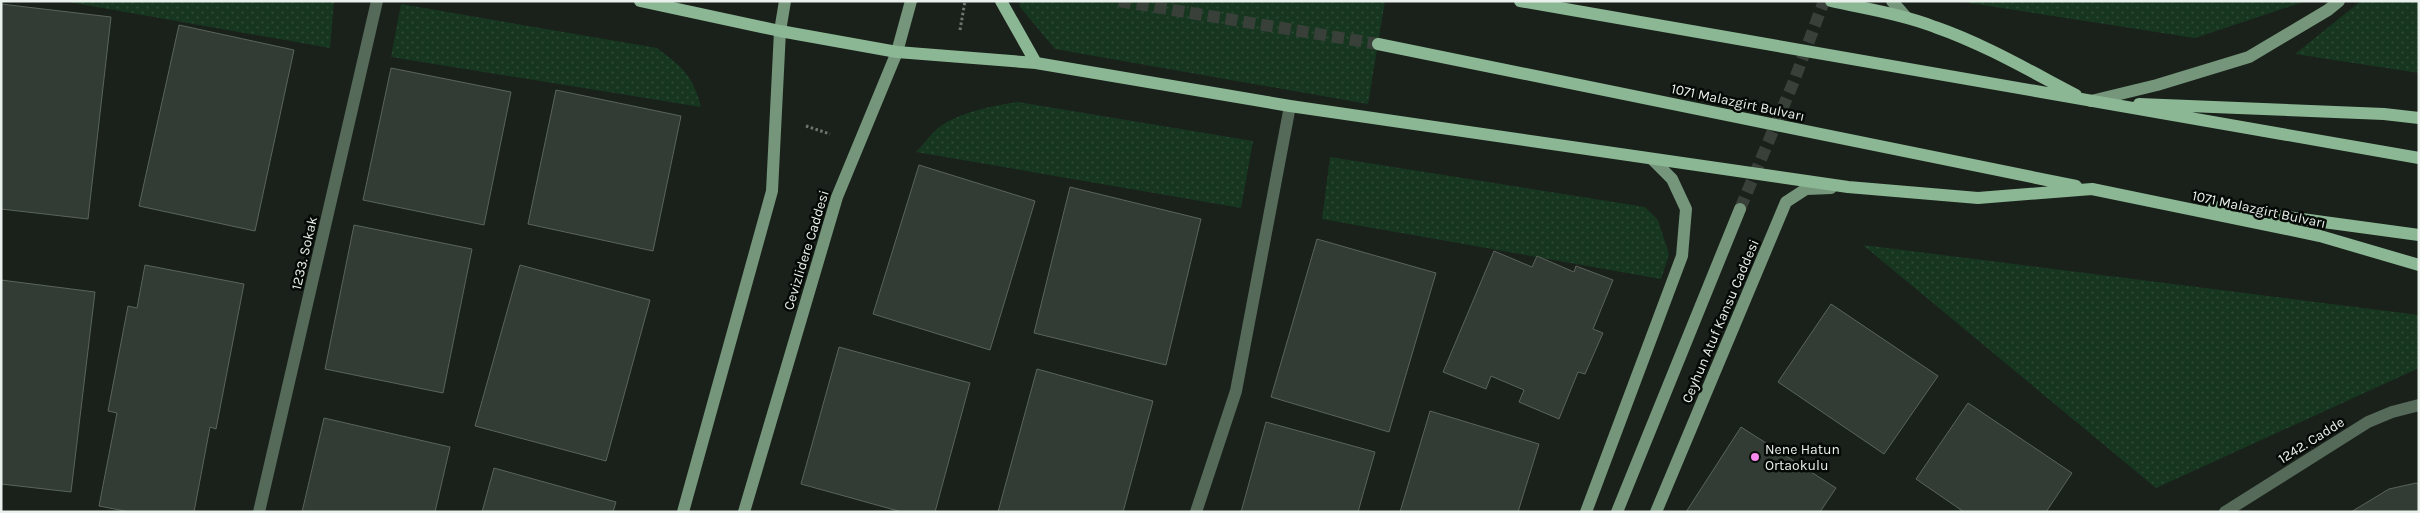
<svg xmlns="http://www.w3.org/2000/svg" width="2420" height="513" font-family="Karla,sans-serif">
  <style>
    .grass { fill: url(#grass-dots) }
    .building { fill: #333c34; stroke: #5a645b }
    .lines { fill: none; stroke-linecap: round; stroke-linejoin: round }
    .secondary-tunnel { stroke: #384039; stroke-width: 12; stroke-dasharray: 12 6; stroke-linecap: butt }
    .primary-tunnel { stroke: #384039; stroke-width: 12; stroke-dasharray: 12 6; stroke-linecap: butt }
    .path { stroke: #6f7670; stroke-width: 3; stroke-dasharray: 2.5 2.5; stroke-linecap: butt }
    .street { stroke: #566a5a; stroke-width: 12 }
    .secondary { stroke: #75967b; stroke-width: 12 }
    .primary { stroke: #8cb795; stroke-width: 12 }
    .poi-dot { fill: #f788ec; stroke: #060a07; stroke-width: 2 }
    .labels { text-anchor: middle; stroke-width: 5; stroke-linejoin: round; paint-order: stroke }
    .street-label { font-size: 14px; fill: #eaf0eb; stroke: #060a07 }
    .poi-label { font-size: 14px; fill: #eaf0eb; stroke: #060a07; text-anchor: start }
  </style>
  <defs>
    <pattern id="grass-dots" width="8" height="8" patternUnits="userSpaceOnUse" patternTransform="scale(1.25)"><rect width="8" height="8" fill="#173620"/><path d="M2 2h.1M6 6h.1" fill="none" stroke="#2e4a36" stroke-width="1.8" stroke-linecap="round"/></pattern>
  </defs>
  <rect width="100%" height="100%" fill="#19211a"/>
  <path class="grass" d="M 63,1 L 334,1 L 330,48 Z
    M 1019,1 L 1385,1 L 1368,104 L 1055,49 L 1020,7 Z
    M 1957,1 L 2306,1 L 2195,38 Z
    M 2361,1 L 2419,1 L 2419,73 L 2295,54 Z
    M 401,4 L 657,48 C 682,67 693,75 701,107 L 391,57 Z
    M 1018,102 L 1253,141 L 1241,208 L 916,152 C 923,145 929,136 937,129 C 958,112 992,106 1018,102 Z
    M 1330,157 L 1645,207 L 1658,220 L 1669,254 L 1661,279 L 1322,219 Z
    M 1863,245 L 2419,315 L 2419,368 L 2156,488 Z"/>
  <path class="building" d="M 1,4 L 111,17 L 88,219 L 1,209 Z
    M 179,25 L 294,50 L 255,231 L 139,206 Z
    M 391,68 L 511,92 L 484,225 L 363,200 Z
    M 556,90 L 681,116 L 653,251 L 528,224 Z
    M 919,165 L 1035,201 L 990,350 L 873,314 Z
    M 1070,187 L 1201,219 L 1166,365 L 1034,333 Z
    M 354,225 L 472,249 L 443,393 L 325,369 Z
    M 1317,239 L 1436,273 L 1389,432 L 1271,397 Z
    M 1494,251 L 1532,267 L 1537,256 L 1574,272 L 1576,266 L 1613,280 L 1593,329 L 1603,333 L 1585,374 L 1578,372 L 1559,419 L 1519,402 L 1524,390 L 1491,376 L 1486,389 L 1443,372 Z
    M 145,265 L 244,284 L 216,429 L 210,427 L 194,512 L 130,512 L 99,506 L 117,413 L 108,411 L 128,306 L 137,308 Z
    M 520,265 L 650,300 L 606,461 L 475,426 Z
    M 1,280 L 95,292 L 71,492 L 1,484 Z
    M 1831,304 L 1938,376 L 1884,454 L 1778,382 Z
    M 839,347 L 970,383 L 935,512 L 902,512 L 801,484 Z
    M 1037,369 L 1153,401 L 1123,512 L 998,512 Z
    M 1968,403 L 2072,473 L 2046,512 L 1964,512 L 1916,479 Z
    M 1430,411 L 1539,444 L 1518,512 L 1400,512 Z
    M 324,418 L 450,447 L 435,512 L 302,512 Z
    M 1266,422 L 1375,452 L 1358,512 L 1241,512 Z
    M 1741,427 L 1836,488 L 1820,512 L 1686,512 Z
    M 494,468 L 616,502 L 613,512 L 482,512 Z
    M 2416,483 L 2419,484 L 2419,512 L 2351,512 L 2389,489 Z"/>
  <g class="lines">
    <path class="secondary-tunnel" d="M 1740,209 L 1794,81 L 1824,1"/>
    <path class="primary-tunnel" d="M 1119,1 L 1378,44"/>
    <path class="path" d="M 960,30 L 965,1
      M 806,126 L 830,134"/>
    <path class="street" d="M 259,512 L 377,1
      M 1196,512 L 1236,391 L 1290,106
      M 2225,512 L 2368,422 L 2392,412 L 2419,405"/>
    <path class="secondary" d="M 1892,1 L 1906,17
      M 2091,101 L 2157,85 L 2249,57 L 2328,10 L 2339,1
      M 683,512 L 772,191 L 780,31 L 785,1
      M 744,512 L 837,197 L 897,52 L 911,1
      M 1586,512 L 1682,256 L 1686,209 L 1672,179 L 1653,160
      M 1617,512 L 1740,209
      M 1656,512 L 1786,202 L 1806,189 L 1831,188"/>
    <path class="primary" d="M 640,1 L 780,31 L 897,52 L 1036,63 L 1290,106 L 1848,187 L 1978,198 L 2092,189 L 2320,236 L 2419,265
      M 1001,1 L 1036,63
      M 1520,1 L 2419,158
      M 1831,1 C 1866,9 1901,14 1935,27 C 1984,44 2030,71 2076,95
      M 1378,44 L 2076,186
      M 2139,104 L 2384,114 L 2419,118
      M 2214,207 L 2419,235"/>
  </g>
  <circle class="poi-dot" cx="1755" cy="457" r="5"/>
  <g class="labels">
    <g class="street-label">
      <text transform="translate(1738 102) rotate(12)" y="5">1071 Malazgirt Bulvarı</text>
      <text transform="translate(2259 209) rotate(12)" y="5">1071 Malazgirt Bulvarı</text>
      <text transform="translate(806 250) rotate(-73)" y="5">Cevizlidere Caddesi</text>
      <text transform="translate(304 253) rotate(-77)" y="5">1233. Sokak</text>
      <text transform="translate(1720 321) rotate(-67)" y="5">Ceyhun Atuf Kansu Caddesi</text>
      <text transform="translate(2311 440) rotate(-32)" y="5">1242. Cadde</text>
    </g>
    <g class="poi-label">
      <text x="1765" y="454">Nene Hatun<tspan x="1765" dy="16">Ortaokulu</tspan></text>
    </g>
  </g>
  <rect width="2420" height="513" fill="none" stroke="#eaf0eb" stroke-width="5"/>
</svg>
